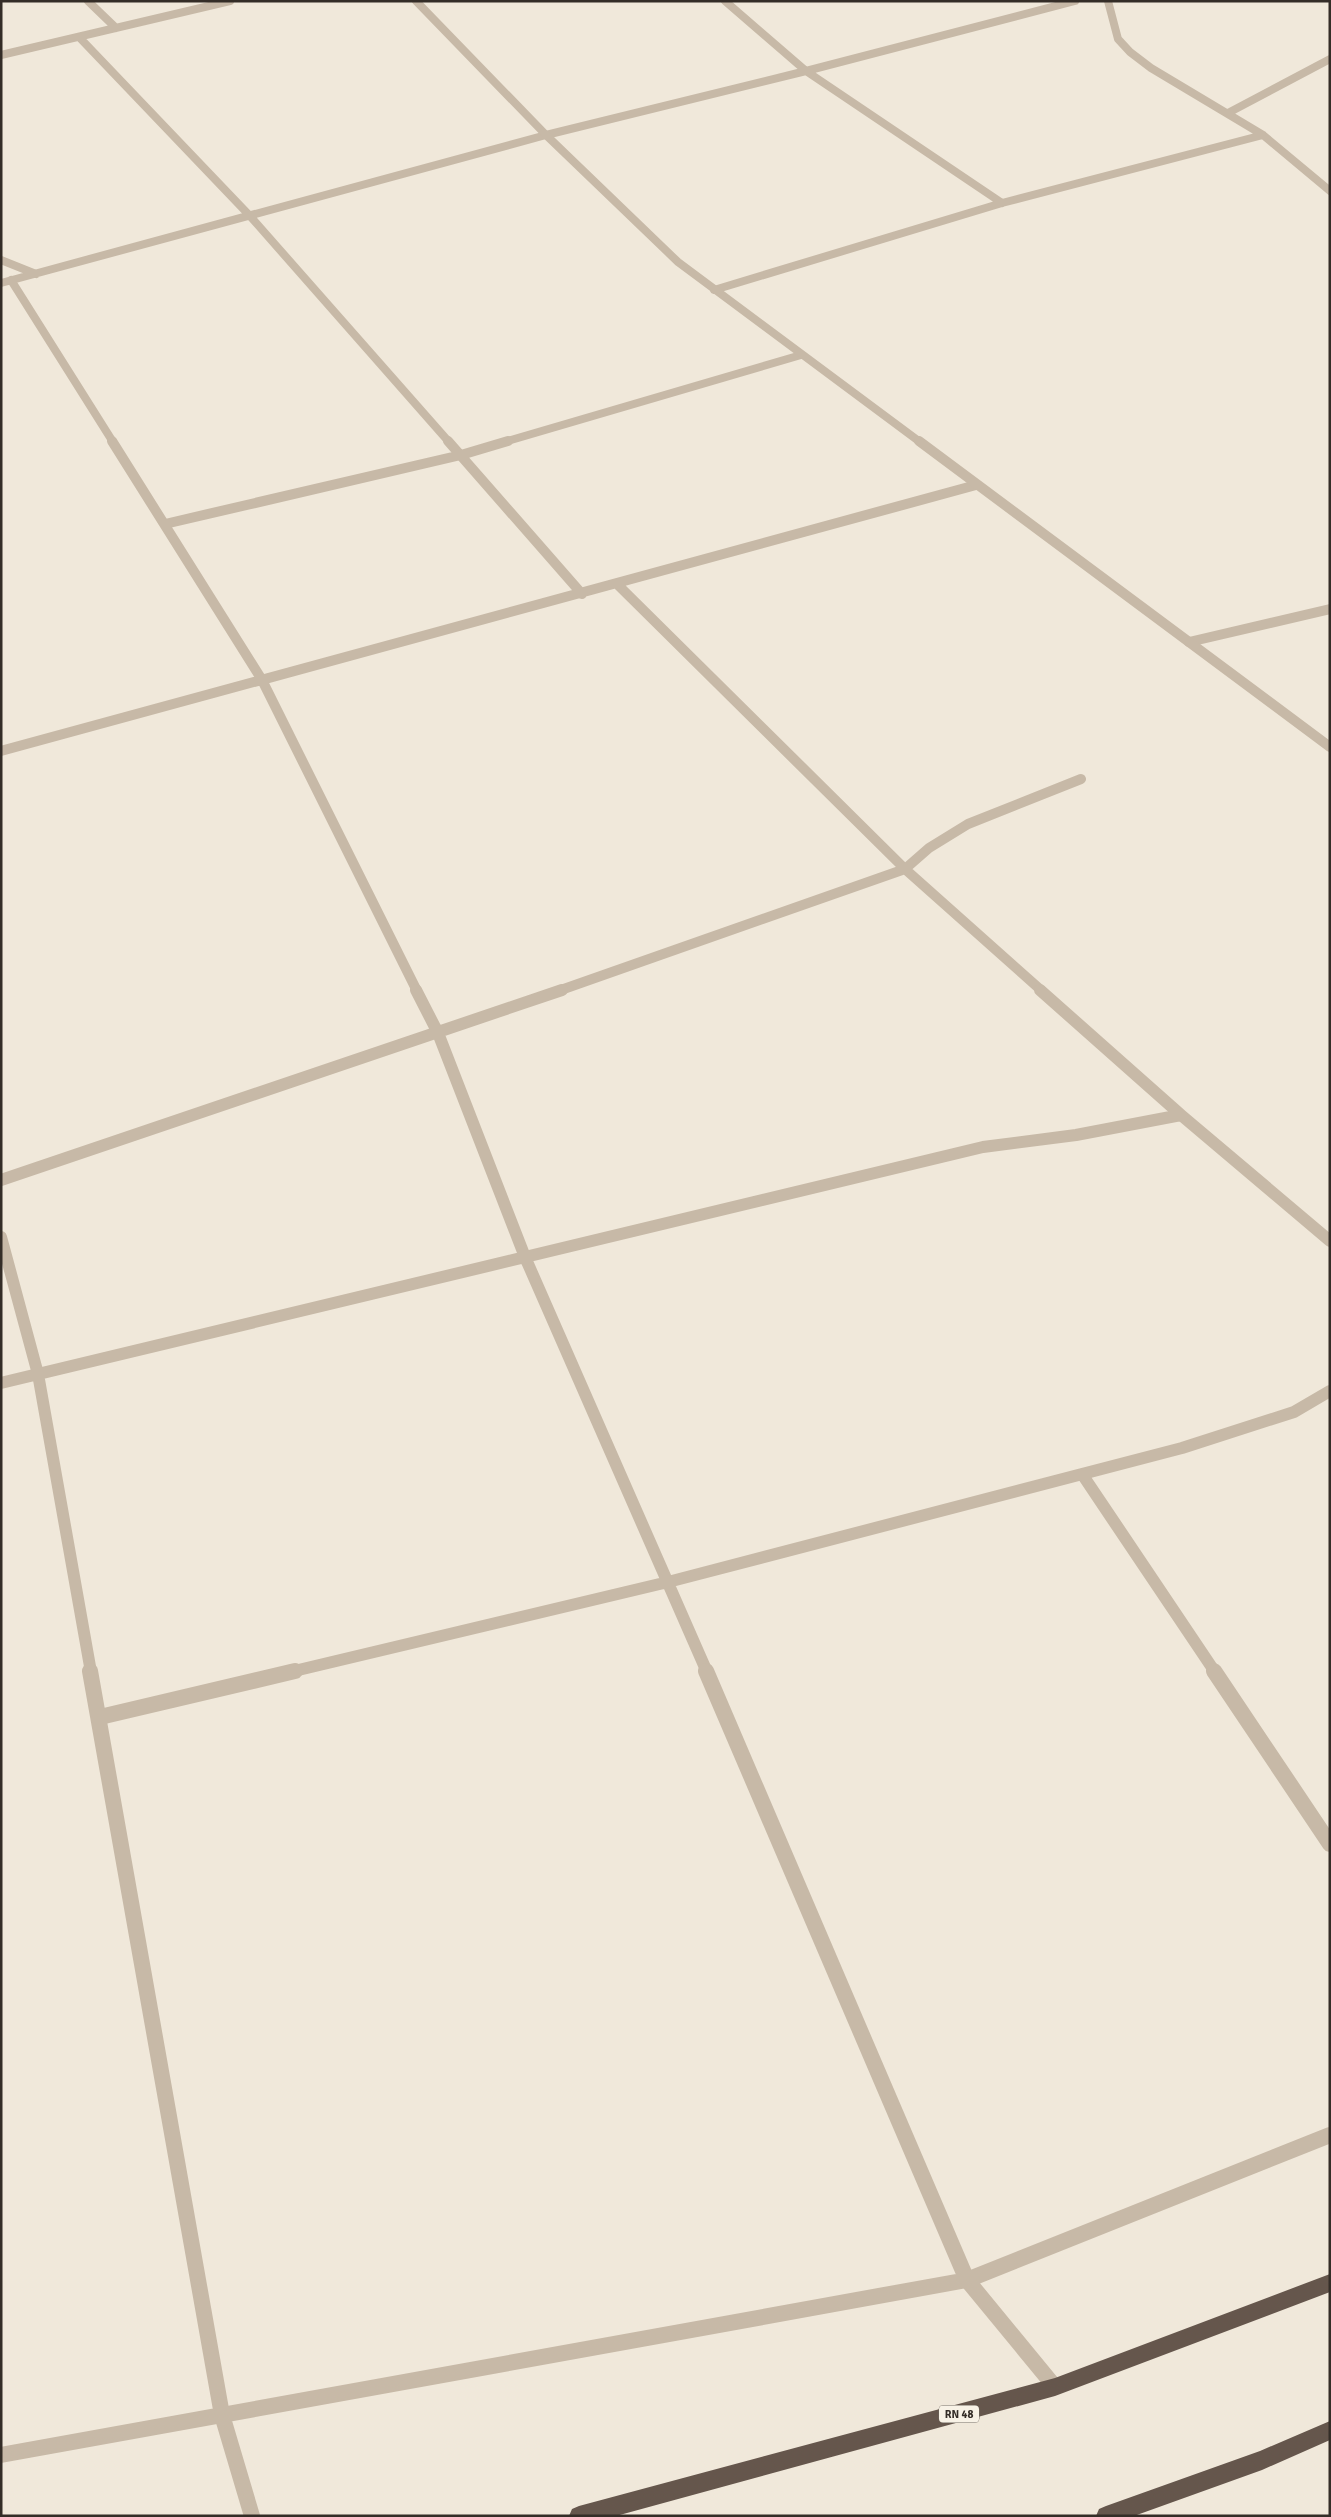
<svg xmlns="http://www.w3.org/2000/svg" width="1331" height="2517" font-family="Signika,sans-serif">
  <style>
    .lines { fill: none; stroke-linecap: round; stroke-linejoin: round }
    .minor-far3 { stroke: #c7b9a7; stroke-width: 8 }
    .minor-far2 { stroke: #c7b9a7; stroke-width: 10 }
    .minor-far1 { stroke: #c7b9a7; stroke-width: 12 }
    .minor { stroke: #c7b9a7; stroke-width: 16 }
    .tertiary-far1 { stroke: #c7b9a7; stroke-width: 8 }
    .tertiary { stroke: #c7b9a7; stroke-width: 10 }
    .trunk { fill: #65564c; fill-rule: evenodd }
    .labels { text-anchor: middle; stroke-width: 5; stroke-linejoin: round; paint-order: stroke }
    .shield { fill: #f8f2e6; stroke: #6f6860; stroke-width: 1 }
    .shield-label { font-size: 11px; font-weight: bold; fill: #342d27 }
  </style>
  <rect width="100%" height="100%" fill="#f0e8da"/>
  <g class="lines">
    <path class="minor-far3" d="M 88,1 L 116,28
      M 725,1 L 806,71 L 1002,203
      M 1108,1 L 1118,39 L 1130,52 L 1151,68 L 1263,135 L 1330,191
      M 79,37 L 250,216 L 449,442
      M 1,55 L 230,1
      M 1228,113 L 1330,59
      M 1,260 L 36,274
      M 11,280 L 113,442
      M 1,283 L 546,135 L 806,71 L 1075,1
      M 714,290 L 1002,203 L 1263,135
      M 504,442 L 801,355"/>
    <path class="minor-far2" d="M 112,441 L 262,680 L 417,991
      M 448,441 L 582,594
      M 165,524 L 461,455 L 508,441
      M 617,584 L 905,869 L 1042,991
      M 1189,642 L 1330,609
      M 1,751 L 976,485
      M 558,991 L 905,869 L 929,848 L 968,824 L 1081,779"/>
    <path class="minor-far1" d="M 416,990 L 438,1033 L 525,1257 L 707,1672
      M 1040,990 L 1181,1115
      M 1,1180 L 562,990
      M 1,1237 L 38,1374 L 91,1672
      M 1,1383 L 983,1147 L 1076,1135 L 1181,1115 L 1330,1241
      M 1082,1474 L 1215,1672
      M 290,1672 L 668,1582 L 1182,1448 L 1294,1412 L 1330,1391"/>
    <path class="minor" d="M 90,1671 L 222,2415 L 252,2516
      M 706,1671 L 967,2280 L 1055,2387
      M 1214,1671 L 1330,1844
      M 100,1717 L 295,1671
      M 1,2455 L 967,2280 L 1330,2135"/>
    <path class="tertiary-far1" d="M 416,1 L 546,135 L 678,262 L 920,442"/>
    <path class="tertiary" d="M 919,441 L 1330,747"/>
    <path class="trunk" d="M 1330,2274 L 1330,2292 L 1055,2396 L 616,2516 L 569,2516 L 572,2509 L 579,2506 L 1055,2378 Z
      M 1330,2421 L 1330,2440 L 1262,2470 L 1134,2516 L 1096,2516 L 1099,2509 L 1106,2506 L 1260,2451 Z"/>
  </g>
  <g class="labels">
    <rect class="shield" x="939" y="2405.5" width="40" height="17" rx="4"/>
    <g class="shield-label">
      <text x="959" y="2418">RN 48</text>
    </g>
  </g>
  <rect width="1331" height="2517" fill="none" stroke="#342d27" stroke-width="5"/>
</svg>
